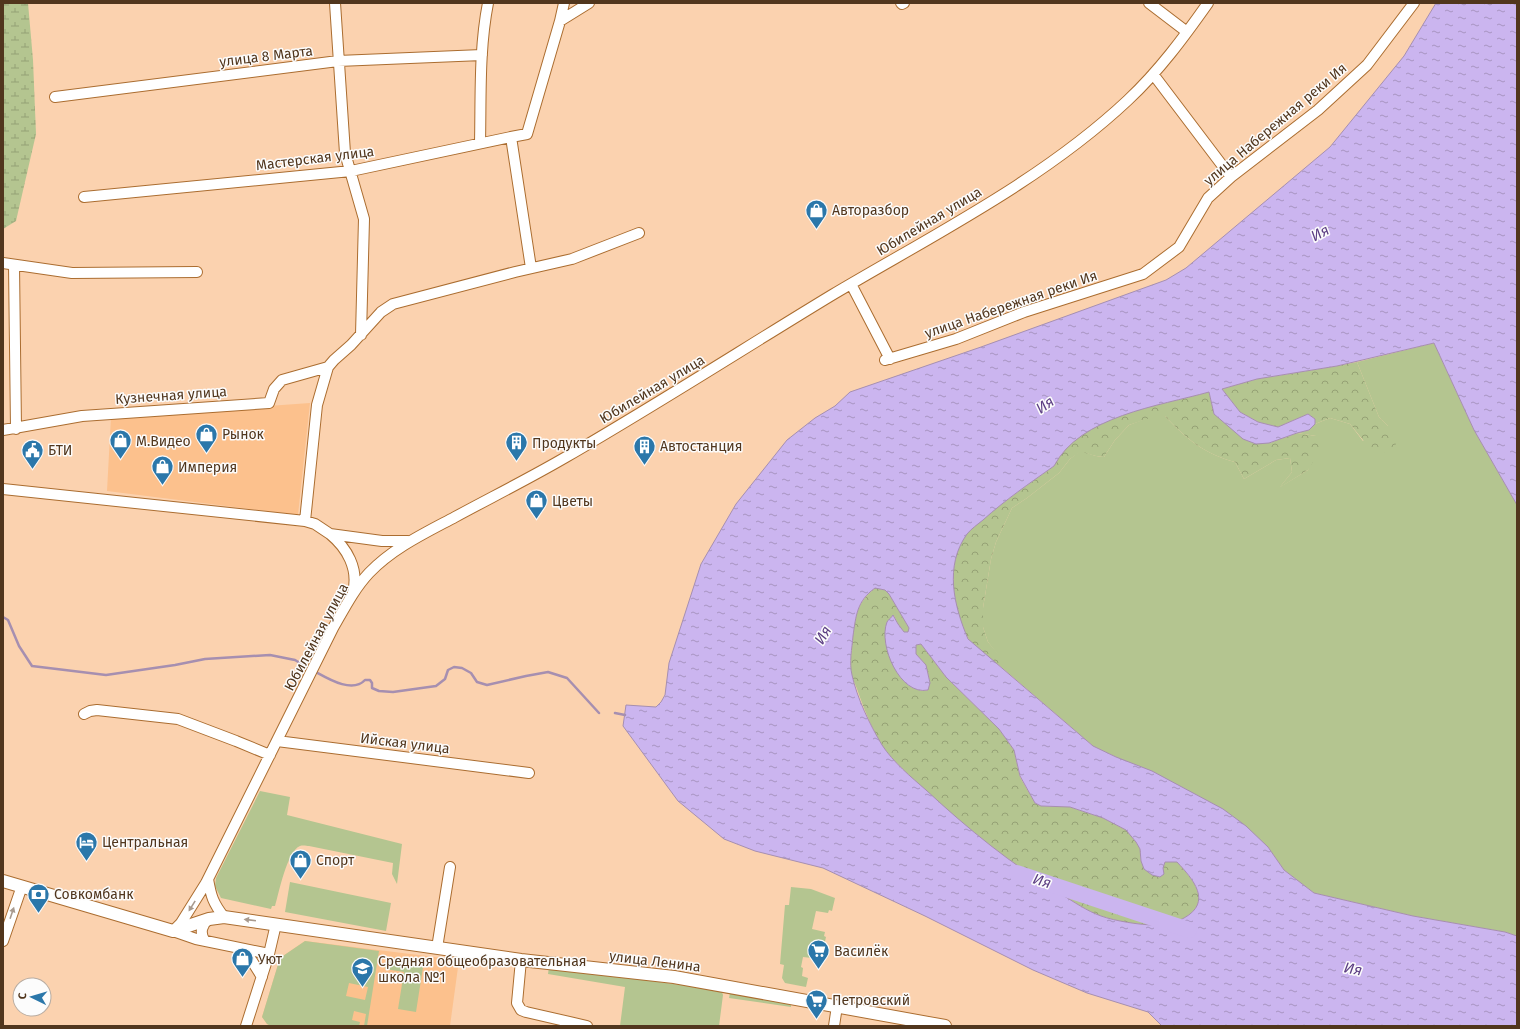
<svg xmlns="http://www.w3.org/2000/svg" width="1520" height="1029" font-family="'Fira Sans',sans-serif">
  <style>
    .built { fill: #fcc18d }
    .grass { fill: #b4c590; fill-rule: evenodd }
    .forest { fill: url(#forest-crowns) }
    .wetland { fill: url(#wetland-marsh) }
    .water { fill: url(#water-ripples); stroke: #a68fb0; fill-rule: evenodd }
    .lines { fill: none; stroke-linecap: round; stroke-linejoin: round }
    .stream { stroke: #a68fb0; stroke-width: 2.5 }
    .river { stroke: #cbb5ef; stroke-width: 16 }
    .minor-casing { stroke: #ab6d30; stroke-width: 12 }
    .major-casing { stroke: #ab6d30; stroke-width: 14 }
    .minor { stroke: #fff; stroke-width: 10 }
    .major { stroke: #fff; stroke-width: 12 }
    .oneway { fill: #a89a8e }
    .labels { text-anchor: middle; stroke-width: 3; stroke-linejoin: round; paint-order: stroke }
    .street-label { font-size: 14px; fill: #51361d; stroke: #fcfcfc }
    .poi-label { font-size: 14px; fill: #51361d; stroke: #fcfcfc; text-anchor: start }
    .water-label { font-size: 15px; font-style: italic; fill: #5d3f84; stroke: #fcfcfc }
  </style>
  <defs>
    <pattern id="forest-crowns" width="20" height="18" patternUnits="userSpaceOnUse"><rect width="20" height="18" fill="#b4c590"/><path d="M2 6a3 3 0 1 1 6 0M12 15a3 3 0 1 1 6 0" fill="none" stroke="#95a175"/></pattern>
    <pattern id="wetland-marsh" width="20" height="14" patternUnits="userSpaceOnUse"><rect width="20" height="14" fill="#b4c590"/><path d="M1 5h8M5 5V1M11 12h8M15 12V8" fill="none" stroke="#95a175"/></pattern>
    <pattern id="water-ripples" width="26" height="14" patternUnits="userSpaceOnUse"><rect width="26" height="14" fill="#cbb5ef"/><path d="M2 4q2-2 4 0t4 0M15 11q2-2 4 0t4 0" fill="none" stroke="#a794c1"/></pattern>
  </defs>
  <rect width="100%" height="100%" fill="#fbd2af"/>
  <path class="built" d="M 310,403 L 298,515 L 107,491 L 111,417 Z
    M 305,941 L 459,960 L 450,1026 L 271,1026 L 267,1024 L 262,1017 L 280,958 Z"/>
  <path class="grass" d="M 1434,343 L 1474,430 L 1517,505 L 1517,936 L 1505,932 L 1413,916 L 1314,893 L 1284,870 L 1268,847 L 1116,757 L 1093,746 L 1000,666 L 999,656 L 988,642 L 983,627 L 983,608 L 991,559 L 996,542 L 1012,508 L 1027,498 L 1059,473 L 1070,459 L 1080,451 C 1089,453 1095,457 1104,457 L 1115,440 L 1129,425 L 1156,415 L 1165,416 C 1186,439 1205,454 1235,462 L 1244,479 L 1276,460 L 1290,458 L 1292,472 L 1280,487 L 1308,470 L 1316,436 L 1297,433 L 1309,430 L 1315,424 L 1330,418 L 1350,424 L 1363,441 L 1388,426 L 1379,417 L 1357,362 Z
    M 260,791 L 290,797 L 287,815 L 402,844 L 397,884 L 392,874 L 393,863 L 309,846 C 307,846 303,845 300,846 C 287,851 279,893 275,906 L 272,906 L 271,909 L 221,898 L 215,886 L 216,878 Z
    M 290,882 L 391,903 L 386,931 L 285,912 Z
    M 791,887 L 811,889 L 835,898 L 832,911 L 829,910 L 828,913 L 816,911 L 812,929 L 825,932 L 824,936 L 826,937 L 821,959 L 803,957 L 801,967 L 803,968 L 802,976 L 808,978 L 806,987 L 785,983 L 782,978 L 784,965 L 780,964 L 785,905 L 789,905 Z
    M 305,941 L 379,951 L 367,1026 L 364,1026 L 366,1014 L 354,1011 L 352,1020 L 360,1022 L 359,1026 L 271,1026 L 267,1024 L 262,1017 L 280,958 ZM 362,962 L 372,964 L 369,980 L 360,979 ZM 349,983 L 368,987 L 365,1000 L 346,996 Z
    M 386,961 L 423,967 L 416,1012 L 398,1009 L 404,972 L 385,969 Z
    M 549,967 L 718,990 L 722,992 L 723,995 L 719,1026 L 620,1026 L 625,987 L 548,974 Z
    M 730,993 L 791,1003 L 791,1007 L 729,998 Z"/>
  <path class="forest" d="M 1357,362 L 1379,417 L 1388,426 L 1397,438 L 1395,448 L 1382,453 L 1371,450 L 1350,424 L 1330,418 L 1315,424 L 1315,419 L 1308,414 L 1278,427 L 1258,422 L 1240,412 L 1222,389 L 1257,379 L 1337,366 Z
    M 1209,392 L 1214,414 L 1269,443 L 1297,433 L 1316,436 L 1319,443 L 1320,450 L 1308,470 L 1279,488 L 1292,472 L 1290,458 L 1276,460 L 1244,479 L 1235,462 C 1205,454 1186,439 1165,416 L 1156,416 L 1129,425 L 1115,440 L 1104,457 C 1095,457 1089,453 1080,452 L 1070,459 L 1059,473 L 1027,498 L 1012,508 L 996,542 L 991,559 L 983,608 L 983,627 L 988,642 L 1000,656 L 1000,666 C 992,660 972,646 968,638 C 950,610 946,561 967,533 C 971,528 978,524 983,519 C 1006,500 1030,483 1054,466 C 1080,415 1159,406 1209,392 Z
    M 875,588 L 885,590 L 889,594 L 909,628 L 908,632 L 904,632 L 898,624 L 894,616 L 887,622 L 885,637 L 887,648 L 915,688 L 922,691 L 928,690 L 930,683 L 926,665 L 916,654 L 916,645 L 921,644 L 946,677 L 999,729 L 1014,750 L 1020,777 L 1035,803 L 1041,806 L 1070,807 L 1103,818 L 1126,830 L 1136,842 L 1140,849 L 1141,861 L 1163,868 L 1165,862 L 1177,862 C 1193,879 1213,902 1184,918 C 1175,923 1165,925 1155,925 C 1139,925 1116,921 1101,916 C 1087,911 1074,902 1061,894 C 1012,865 968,829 926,791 C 911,777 893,762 882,745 C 871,727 864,709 857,689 C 855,684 852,678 851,672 C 850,660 852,648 853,636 C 856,614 857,603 875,588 Z"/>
  <path class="wetland" d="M 3,3 L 28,3 L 33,60 L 36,134 L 16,221 L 3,229 Z"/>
  <path class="water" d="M 1436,3 L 1517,3 L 1517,505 L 1474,430 L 1434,343 L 1337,366 L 1257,379 L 1222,389 L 1240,412 L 1258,422 L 1278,427 L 1308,414 L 1315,419 L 1315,424 L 1309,430 L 1297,433 L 1269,443 L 1256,444 L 1243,439 L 1214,414 L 1209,392 C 1159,406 1080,416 1054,466 C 1030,483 1005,500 983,520 C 978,524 971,529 967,534 C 944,566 954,606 968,639 L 1093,746 L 1116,757 L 1152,771 L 1223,809 L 1246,826 L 1268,847 L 1284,870 L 1314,893 L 1413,916 L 1505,932 L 1517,936 L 1517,1026 L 1162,1026 L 1148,1012 L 1087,993 L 1033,970 L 925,916 L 823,868 L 755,851 L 724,839 L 678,801 L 623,726 L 626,705 L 656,707 L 661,702 L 665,695 L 669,663 L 701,564 L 736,504 L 787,440 L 815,418 L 835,406 L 850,392 L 981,347 L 1166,280 L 1186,268 L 1330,147 L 1404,56 ZM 875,588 L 885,590 L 889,594 L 909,628 L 908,632 L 904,632 L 898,624 L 893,615 C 892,617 888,620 887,622 C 878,645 900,696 928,690 L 930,683 L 926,665 L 916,654 L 916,645 L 921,644 L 946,677 L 999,729 L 1014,750 L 1020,776 L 1035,803 L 1041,806 L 1070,807 L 1103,818 L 1126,830 L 1136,842 L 1140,849 L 1141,861 L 1144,869 L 1152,875 L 1160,877 L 1164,874 L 1163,868 L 1165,862 L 1177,862 C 1193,879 1213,902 1184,918 C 1175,923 1165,925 1155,925 C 1140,925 1115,921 1101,916 C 1087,911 1074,902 1061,894 C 1012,865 968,829 926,790 C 911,777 893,762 882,745 C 870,725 857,698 852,675 C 849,663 852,648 853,636 C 856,615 857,601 875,588 Z"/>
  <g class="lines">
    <path class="stream" d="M 3,617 L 8,620 L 19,646 L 32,666 L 106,675 L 175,665 L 205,659 L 270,655 L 295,660 L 310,669
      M 314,671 C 327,678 352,694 365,680 L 370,680 L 372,683 L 372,688 L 379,691 L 393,692 L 436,686 L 445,679 L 448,670 L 454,667 L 462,668 L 471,673 L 477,682 L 487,685 L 526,676 L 548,672 L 567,678 L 599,713
      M 615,713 L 625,715"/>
    <path class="river" d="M 1017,873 L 1189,930"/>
    <defs>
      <path id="minor" d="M 335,3 L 345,153 L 364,219 L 361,335
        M 901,3 L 902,4 L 904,3
        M 1149,3 L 1187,32
        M 560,21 L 564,3
        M 1153,74 L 1231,177
        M 55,97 L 338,61 L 482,55
        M 480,143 C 481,96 479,49 488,3
        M 84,197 L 351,171 L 511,137
        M 3,263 L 72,273 L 197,272
        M 14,265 L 16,429
        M 531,268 L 511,137 L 527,134 L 560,21 L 589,3
        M 851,284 L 890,359
        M 885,360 L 956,339 L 1024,312 L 1143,274 L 1179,247 L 1208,198 L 1231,177 L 1318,110 L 1367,65 L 1414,3
        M 3,430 L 82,416 L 269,403 L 274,389 L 282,380 L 328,367
        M 3,489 L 305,521 L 315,524 L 330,534 L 382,541 L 408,541
        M 305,521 L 317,405 L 328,367 L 334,360 L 351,345 L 381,312 L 393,304 L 515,272 L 572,259 L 639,233
        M 330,534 C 347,548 359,569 353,592
        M 84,714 L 90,711 L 97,710 L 178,719 L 236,741 L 270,755
        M 277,741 L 529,773
        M 208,879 C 211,896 213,903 224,917
        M 3,941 L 22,886
        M 205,941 C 199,933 202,924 209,919
        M 437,948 L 450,867
        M 239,949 L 252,961 L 262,977
        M 269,954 L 196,939 L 173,931 L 181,923 L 206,883 L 333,628 C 344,609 354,589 369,573 C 393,548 425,533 455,517 C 492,497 530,478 566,457 C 656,405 743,349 832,295 C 933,235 1043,180 1128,100 C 1159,71 1184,37 1208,3
        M 521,960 L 517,1003 L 521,1010 L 526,1012 L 587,1026
        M 246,1026 L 269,954 L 276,924
        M 834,1026 L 837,1006"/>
      <path id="major" d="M 3,881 L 173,931 L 209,919 L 224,917 L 521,960 L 674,977 L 945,1026"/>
    </defs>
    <use href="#minor" class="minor-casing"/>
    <use href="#major" class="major-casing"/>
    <use href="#minor" class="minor"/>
    <use href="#major" class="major"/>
  </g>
  <defs><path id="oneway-solid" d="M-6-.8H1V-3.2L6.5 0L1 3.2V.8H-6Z"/></defs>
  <g class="oneway">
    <use href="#oneway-solid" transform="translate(192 906) rotate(122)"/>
    <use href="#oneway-solid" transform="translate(12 913) rotate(-71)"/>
    <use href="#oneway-solid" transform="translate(250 920) rotate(-173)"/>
  </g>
  <defs>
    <symbol id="shop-pin" viewBox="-11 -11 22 30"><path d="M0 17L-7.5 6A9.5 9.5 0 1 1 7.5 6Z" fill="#2b77aa" stroke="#fcfcfc"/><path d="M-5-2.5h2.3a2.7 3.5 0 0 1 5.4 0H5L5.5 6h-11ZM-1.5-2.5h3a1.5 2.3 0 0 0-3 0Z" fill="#fff"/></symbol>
    <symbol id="building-pin" viewBox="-11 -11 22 30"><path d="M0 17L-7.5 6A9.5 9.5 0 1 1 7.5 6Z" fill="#2b77aa" stroke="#fcfcfc"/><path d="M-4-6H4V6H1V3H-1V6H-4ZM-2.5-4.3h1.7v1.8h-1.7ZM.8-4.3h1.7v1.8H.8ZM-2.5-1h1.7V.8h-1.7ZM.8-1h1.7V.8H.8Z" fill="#fff"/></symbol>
    <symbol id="civic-pin" viewBox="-11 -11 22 30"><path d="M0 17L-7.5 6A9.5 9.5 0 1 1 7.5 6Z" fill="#2b77aa" stroke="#fcfcfc"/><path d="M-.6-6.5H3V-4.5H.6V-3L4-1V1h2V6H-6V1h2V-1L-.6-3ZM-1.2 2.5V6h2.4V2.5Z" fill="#fff"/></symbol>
    <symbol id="hotel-pin" viewBox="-11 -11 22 30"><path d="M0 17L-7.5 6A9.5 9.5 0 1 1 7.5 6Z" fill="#2b77aa" stroke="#fcfcfc"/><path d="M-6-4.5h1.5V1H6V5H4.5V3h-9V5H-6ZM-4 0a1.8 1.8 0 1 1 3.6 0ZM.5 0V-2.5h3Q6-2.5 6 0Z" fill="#fff"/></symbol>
    <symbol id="bank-pin" viewBox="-11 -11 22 30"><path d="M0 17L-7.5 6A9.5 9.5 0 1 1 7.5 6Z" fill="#2b77aa" stroke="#fcfcfc"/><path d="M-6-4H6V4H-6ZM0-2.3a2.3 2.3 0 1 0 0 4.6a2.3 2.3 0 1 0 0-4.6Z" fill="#fff"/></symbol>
    <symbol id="supermarket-pin" viewBox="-11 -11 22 30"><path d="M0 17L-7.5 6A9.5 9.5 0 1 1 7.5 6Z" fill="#2b77aa" stroke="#fcfcfc"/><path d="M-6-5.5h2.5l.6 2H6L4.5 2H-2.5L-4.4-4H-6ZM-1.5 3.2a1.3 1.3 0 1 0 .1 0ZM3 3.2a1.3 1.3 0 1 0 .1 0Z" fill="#fff"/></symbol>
    <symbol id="school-pin" viewBox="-11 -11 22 30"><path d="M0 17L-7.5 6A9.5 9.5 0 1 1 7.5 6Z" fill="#2b77aa" stroke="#fcfcfc"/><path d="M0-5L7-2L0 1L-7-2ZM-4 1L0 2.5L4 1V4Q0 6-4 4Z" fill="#fff"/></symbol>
  </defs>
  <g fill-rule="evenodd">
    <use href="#shop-pin" x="804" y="198" width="25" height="34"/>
    <use href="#shop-pin" x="194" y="422" width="25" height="34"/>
    <use href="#shop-pin" x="108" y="428" width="25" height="34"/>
    <use href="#building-pin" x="504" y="430" width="25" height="34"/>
    <use href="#building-pin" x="632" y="434" width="25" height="34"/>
    <use href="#civic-pin" x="20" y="438" width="25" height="34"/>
    <use href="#shop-pin" x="150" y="454" width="25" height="34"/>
    <use href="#shop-pin" x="524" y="488" width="25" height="34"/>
    <use href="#hotel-pin" x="74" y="830" width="25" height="34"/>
    <use href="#shop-pin" x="288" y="848" width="25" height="34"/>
    <use href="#bank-pin" x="26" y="882" width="25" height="34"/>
    <use href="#supermarket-pin" x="806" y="938" width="25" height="34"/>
    <use href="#shop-pin" x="230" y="946" width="25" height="34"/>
    <use href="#school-pin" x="350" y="956" width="25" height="34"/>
    <use href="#supermarket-pin" x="804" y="988" width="25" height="34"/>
  </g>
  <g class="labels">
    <g class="street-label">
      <text transform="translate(266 56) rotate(-7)" y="5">улица 8 Марта</text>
      <text transform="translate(1275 124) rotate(-40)" y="5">улица Набережная реки Ия</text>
      <text transform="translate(315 158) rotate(-7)" y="5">Мастерская улица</text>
      <text transform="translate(929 221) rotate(-31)" y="5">Юбилейная улица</text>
      <text transform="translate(1011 304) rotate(-19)" y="5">улица Набережная реки Ия</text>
      <text transform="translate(652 389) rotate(-31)" y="5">Юбилейная улица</text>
      <text transform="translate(171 395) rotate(-4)" y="5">Кузнечная улица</text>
      <text transform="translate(316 637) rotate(-62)" y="5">Юбилейная улица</text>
      <text transform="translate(405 743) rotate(7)" y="5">Ийская улица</text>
      <text transform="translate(655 961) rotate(7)" y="5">улица Ленина</text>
    </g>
    <g class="poi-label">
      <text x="832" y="215">Авторазбор</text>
      <text x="222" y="439">Рынок</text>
      <text x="136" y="446">М.Видео</text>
      <text x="532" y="448">Продукты</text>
      <text x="660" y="451">Автостанция</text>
      <text x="48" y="455">БТИ</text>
      <text x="178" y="472">Империя</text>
      <text x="552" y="506">Цветы</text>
      <text x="102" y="847">Центральная</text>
      <text x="316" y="865">Спорт</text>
      <text x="54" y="899">Совкомбанк</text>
      <text x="834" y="956">Василёк</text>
      <text x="258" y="964">Уют</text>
      <text x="378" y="966">Средняя общеобразовательная<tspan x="378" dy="16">школа №1</tspan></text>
      <text x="832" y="1005">Петровский</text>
    </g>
    <g class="water-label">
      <text transform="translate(1320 233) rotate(-28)" y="5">Ия</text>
      <text transform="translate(1045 405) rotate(-34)" y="5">Ия</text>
      <text transform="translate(823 635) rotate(-59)" y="5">Ия</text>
      <text transform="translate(1042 881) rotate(18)" y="5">Ия</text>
      <text transform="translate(1353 969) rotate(12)" y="5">Ия</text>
    </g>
  </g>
  <rect width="1520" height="1029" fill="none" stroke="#51361d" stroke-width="8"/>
  <g transform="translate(32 997) rotate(275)"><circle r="19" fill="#fcfcfc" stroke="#b8ada3"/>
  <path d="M0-3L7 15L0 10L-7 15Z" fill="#2b77aa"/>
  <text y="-6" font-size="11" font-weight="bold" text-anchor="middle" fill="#51361d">С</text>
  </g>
</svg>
